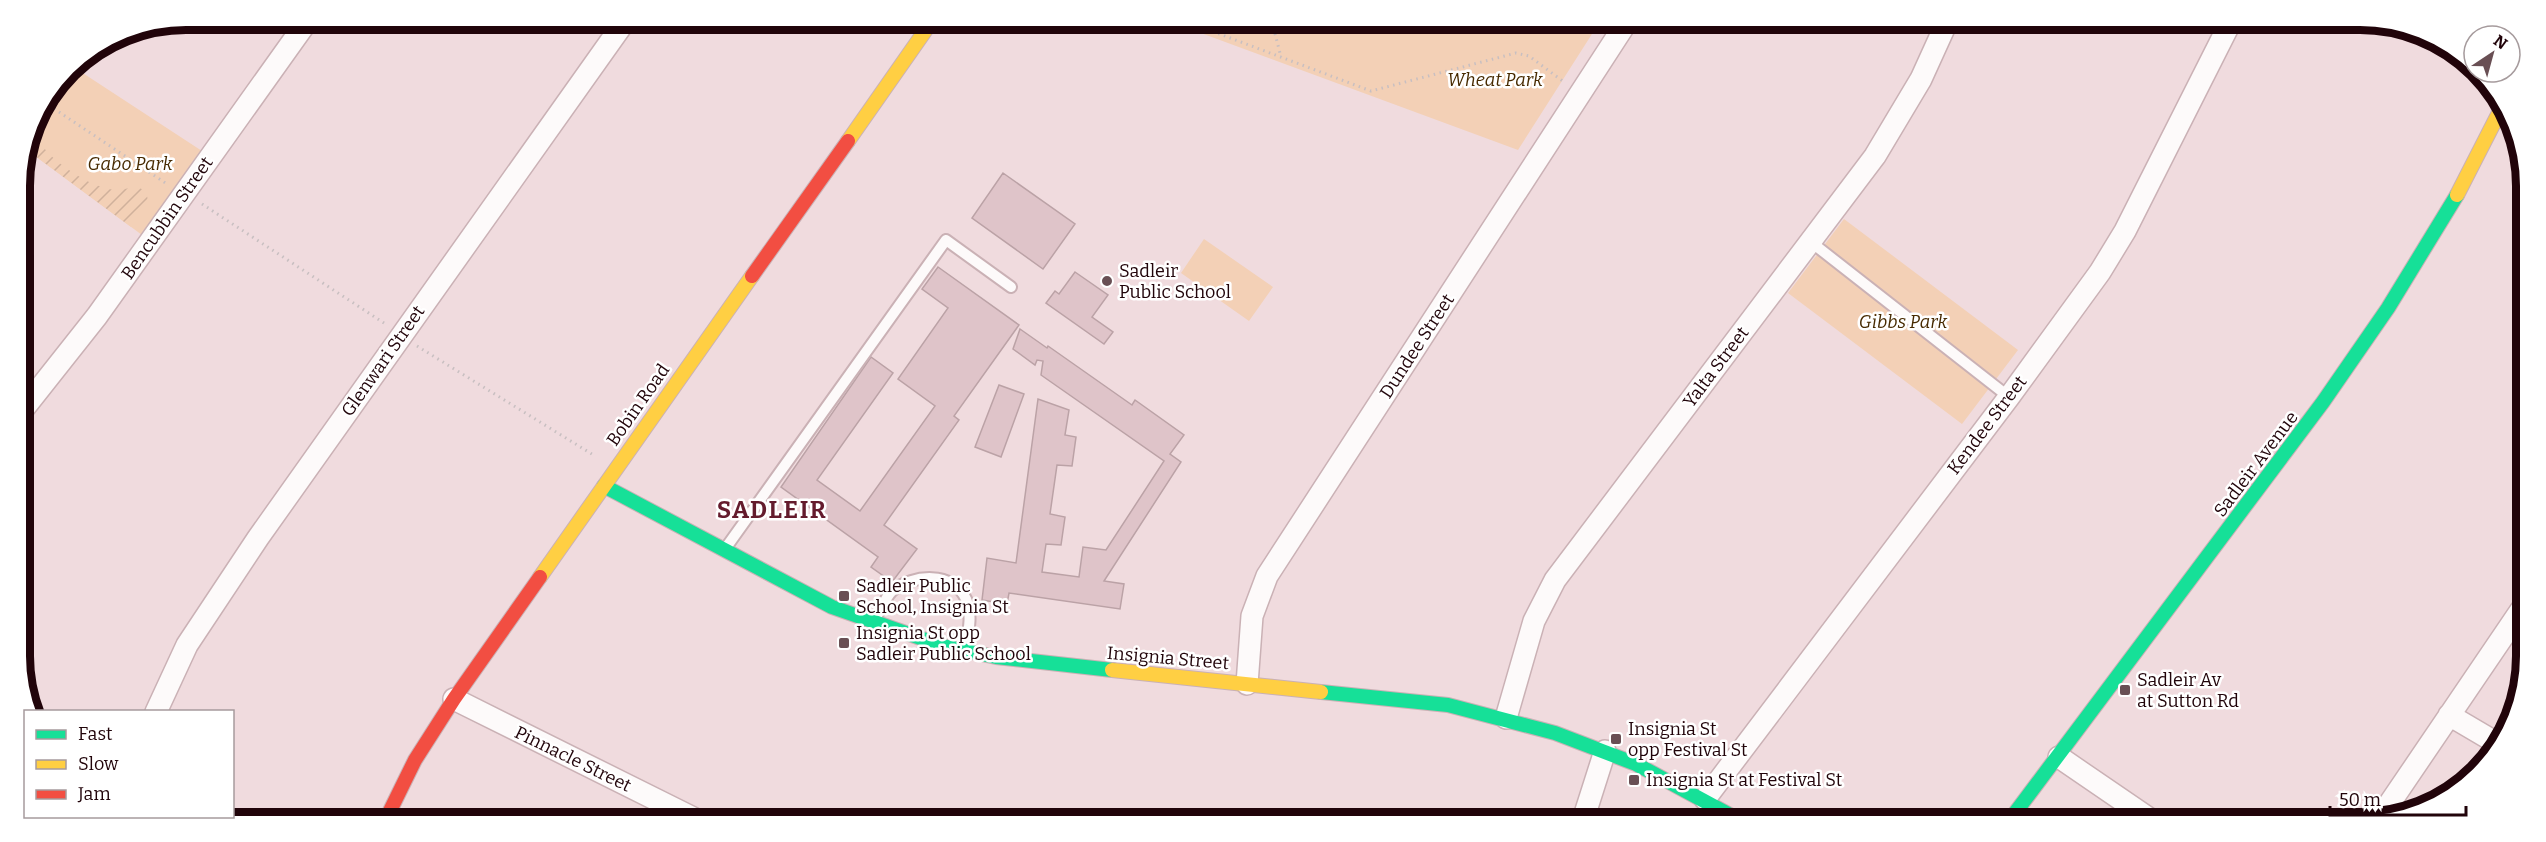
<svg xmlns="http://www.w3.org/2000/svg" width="2546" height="842" font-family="Bitter,serif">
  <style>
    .green { fill: #f3d0b6 }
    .garden { fill: url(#garden-furrows) }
    .building { fill: #dfc4c9; stroke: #bba2a6; stroke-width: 1.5 }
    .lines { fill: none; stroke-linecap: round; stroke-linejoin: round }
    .lane-casing { stroke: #cab1b5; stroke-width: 14 }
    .street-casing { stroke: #cab1b5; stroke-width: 24 }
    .fast-casing { stroke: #cab1b5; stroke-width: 16 }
    .slow-casing { stroke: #cab1b5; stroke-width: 16 }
    .jam-casing { stroke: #cab1b5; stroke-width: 16 }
    .path { stroke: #c8bfc1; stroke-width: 3; stroke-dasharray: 1.5 4.5; stroke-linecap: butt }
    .lane { stroke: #fdfafa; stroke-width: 10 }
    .street { stroke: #fdfafa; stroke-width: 21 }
    .fast { stroke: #16e098; stroke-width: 14 }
    .slow { stroke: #ffcf43; stroke-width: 14 }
    .jam { stroke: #f24e42; stroke-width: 14 }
    .poi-dot { fill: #694f54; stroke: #fff; stroke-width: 2 }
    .labels { text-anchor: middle; stroke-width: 5; stroke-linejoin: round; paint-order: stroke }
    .park-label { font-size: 18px; font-style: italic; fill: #472a00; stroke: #fff }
    .street-label { font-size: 18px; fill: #21040a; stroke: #fff }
    .poi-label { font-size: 18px; fill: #21040a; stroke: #fff; text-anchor: start }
    .district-label { font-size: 24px; font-weight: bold; letter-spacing: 1.5px; fill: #641b2d; stroke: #fff }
    .rim { fill: none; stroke: #21040a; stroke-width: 8 }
  </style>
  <defs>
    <pattern id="garden-furrows" width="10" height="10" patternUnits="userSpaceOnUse" patternTransform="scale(1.5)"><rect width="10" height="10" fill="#f3d0b6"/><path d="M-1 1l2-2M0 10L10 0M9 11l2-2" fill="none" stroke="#d0b19b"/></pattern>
  </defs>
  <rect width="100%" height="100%" fill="#f0dbde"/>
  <path class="green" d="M 1171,22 L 1599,23 L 1518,150 Z
    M 72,66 L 202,151 L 142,235 L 27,150 L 37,113 Z
    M 1844,219 L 2018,350 L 1962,424 L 1788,293 Z
    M 1204,239 L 1273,287 L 1249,321 L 1181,273 Z"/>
  <path class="garden" d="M 33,130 C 38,135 38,140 42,145 C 51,160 83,181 99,186 C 104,188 112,190 117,190 C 126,190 137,183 144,191 C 155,203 138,218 131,227 L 27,150 Z"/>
  <path class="building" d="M 1003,173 L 1075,224 L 1043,269 L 972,218 Z
    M 938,267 L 1019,325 L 954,416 L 959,420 L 884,525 L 917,549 L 892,582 L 871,567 L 878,557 L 781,487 L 871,357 L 893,373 L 817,480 L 860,511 L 935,406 L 898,379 L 948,308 L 922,289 Z
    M 1075,272 L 1108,295 L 1092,317 L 1113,332 L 1104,344 L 1046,303 L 1055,291 L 1059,294 Z
    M 1020,329 L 1047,348 L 1048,346 L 1132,405 L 1135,400 L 1184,435 L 1170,454 L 1181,462 L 1104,581 L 1124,584 L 1120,609 L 1009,593 L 1007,604 L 982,600 L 987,558 L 1016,563 L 1038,399 L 1069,410 L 1065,435 L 1076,437 L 1072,466 L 1057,465 L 1050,514 L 1065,517 L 1061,545 L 1046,544 L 1042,572 L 1079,577 L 1083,547 L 1106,550 L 1164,461 L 1041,375 L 1043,361 L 1037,360 L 1035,365 L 1013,349 Z
    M 999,385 L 1024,394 L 1001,457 L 975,447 Z"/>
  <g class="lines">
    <defs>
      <path id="lane" d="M 1811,242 L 2009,397
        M 725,549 L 946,240 L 1011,287
        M 875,619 C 880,611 885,598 892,591 C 913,574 953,571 966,599 C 973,616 968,633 965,650"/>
      <path id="street" d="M 21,412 L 97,316 L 308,20
        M 1247,684 L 1252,616 L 1267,576 L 1626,23
        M 454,699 L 693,818
        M 156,712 L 187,645 L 258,538 L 625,21
        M 2449,715 L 2500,745
        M 1506,718 L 1534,621 L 1555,580 L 1875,156 L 1921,79 L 1946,24
        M 2059,757 L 2154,822
        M 1705,799 L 2009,397 L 2100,272 L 2125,231 L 2229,25
        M 2379,819 L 2521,610
        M 1583,820 L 1605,751"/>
      <path id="fast" d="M 604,486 L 832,607 L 943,646 L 996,657 L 1112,670
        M 1321,692 L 1448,705 L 1555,733 L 1636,764 L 1741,821
        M 2009,821 L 2323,402 L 2388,308 L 2457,195"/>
      <path id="slow" d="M 848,141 L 932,21
        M 2457,195 L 2501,109
        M 540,577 L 752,276
        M 1112,670 L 1321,692"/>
      <path id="jam" d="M 752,276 L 848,141
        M 387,817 L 415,760 L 454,699 L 540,577"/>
    </defs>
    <use href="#lane" class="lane-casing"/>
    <use href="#street" class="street-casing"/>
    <use href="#fast" class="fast-casing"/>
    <use href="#slow" class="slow-casing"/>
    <use href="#jam" class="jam-casing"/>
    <path class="path" d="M 1208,22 L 1209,30 L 1371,91 L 1516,53 L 1529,56 L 1564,82
      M 1272,22 L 1281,57
      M 44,102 L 167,184
      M 202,204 L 387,325
      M 417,346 L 595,456"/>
    <use href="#lane" class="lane"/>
    <use href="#street" class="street"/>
    <use href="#fast" class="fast"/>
    <use href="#slow" class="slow"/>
    <use href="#jam" class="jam"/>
  </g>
  <g class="poi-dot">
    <circle cx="1107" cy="281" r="6"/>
    <rect x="838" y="590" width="12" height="12" rx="3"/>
    <rect x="838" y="637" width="12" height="12" rx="3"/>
    <rect x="2119" y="684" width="12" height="12" rx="3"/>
    <rect x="1610" y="733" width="12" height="12" rx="3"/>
    <rect x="1628" y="774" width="12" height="12" rx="3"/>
  </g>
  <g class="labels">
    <g class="park-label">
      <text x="1495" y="86">Wheat Park</text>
      <text x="130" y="170">Gabo Park</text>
      <text x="1903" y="328">Gibbs Park</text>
    </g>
    <g class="street-label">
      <text transform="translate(167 218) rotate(-55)" y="6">Bencubbin Street</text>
      <text transform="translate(1417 346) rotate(-57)" y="6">Dundee Street</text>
      <text transform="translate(383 361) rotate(-55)" y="6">Glenwari Street</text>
      <text transform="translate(1716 367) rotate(-53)" y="6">Yalta Street</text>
      <text transform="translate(638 405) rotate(-55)" y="6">Bobin Road</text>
      <text transform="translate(1987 425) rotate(-53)" y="6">Kendee Street</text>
      <text transform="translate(2256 464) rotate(-53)" y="6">Sadleir Avenue</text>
      <text transform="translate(1168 658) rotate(5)" y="6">Insignia Street</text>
      <text transform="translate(573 759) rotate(26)" y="6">Pinnacle Street</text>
    </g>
    <g class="poi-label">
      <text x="1119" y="277">Sadleir<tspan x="1119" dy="21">Public School</tspan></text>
      <text x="856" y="592">Sadleir Public<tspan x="856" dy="21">School, Insignia St</tspan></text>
      <text x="856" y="639">Insignia St opp<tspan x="856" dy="21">Sadleir Public School</tspan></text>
      <text x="2137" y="686">Sadleir Av<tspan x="2137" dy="21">at Sutton Rd</tspan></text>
      <text x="1628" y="735">Insignia St<tspan x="1628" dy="21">opp Festival St</tspan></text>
      <text x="1646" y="786">Insignia St at Festival St</text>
    </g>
    <g class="district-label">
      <text x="772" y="518">SADLEIR</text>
    </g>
  </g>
  <path d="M0 0H2546V842H0ZM186 30H2360A156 156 0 0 1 2516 186V656A156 156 0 0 1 2360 812H186A156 156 0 0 1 30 656V186A156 156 0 0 1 186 30Z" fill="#fff" fill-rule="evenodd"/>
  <path class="rim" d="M186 30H2360A156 156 0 0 1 2516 186V656A156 156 0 0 1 2360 812H186A156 156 0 0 1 30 656V186A156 156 0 0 1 186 30Z"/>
  <rect x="24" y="710" width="210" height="108" fill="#ffffff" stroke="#a69b9d" stroke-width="1.5"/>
  <rect x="36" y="730" width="30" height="9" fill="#16e098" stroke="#a69b9d" stroke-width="1.5"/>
  <text x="78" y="740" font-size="18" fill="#21040a">Fast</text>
  <rect x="36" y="760" width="30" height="9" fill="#ffcf43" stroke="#a69b9d" stroke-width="1.5"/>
  <text x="78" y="770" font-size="18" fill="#21040a">Slow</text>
  <rect x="36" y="790" width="30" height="9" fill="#f24e42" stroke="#a69b9d" stroke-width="1.5"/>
  <text x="78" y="800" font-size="18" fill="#21040a">Jam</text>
  <g transform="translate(2492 54) rotate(36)"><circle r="28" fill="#ffffff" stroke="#a69b9d" stroke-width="1.5"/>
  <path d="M0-4.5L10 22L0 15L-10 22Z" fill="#694f54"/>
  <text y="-9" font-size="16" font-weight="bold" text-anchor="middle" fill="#21040a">N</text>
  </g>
  <path d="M2330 806v9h136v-9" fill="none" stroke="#21040a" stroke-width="3"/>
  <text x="2339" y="806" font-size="18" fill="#21040a" stroke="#ffffff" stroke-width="4.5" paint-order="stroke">50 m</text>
</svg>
